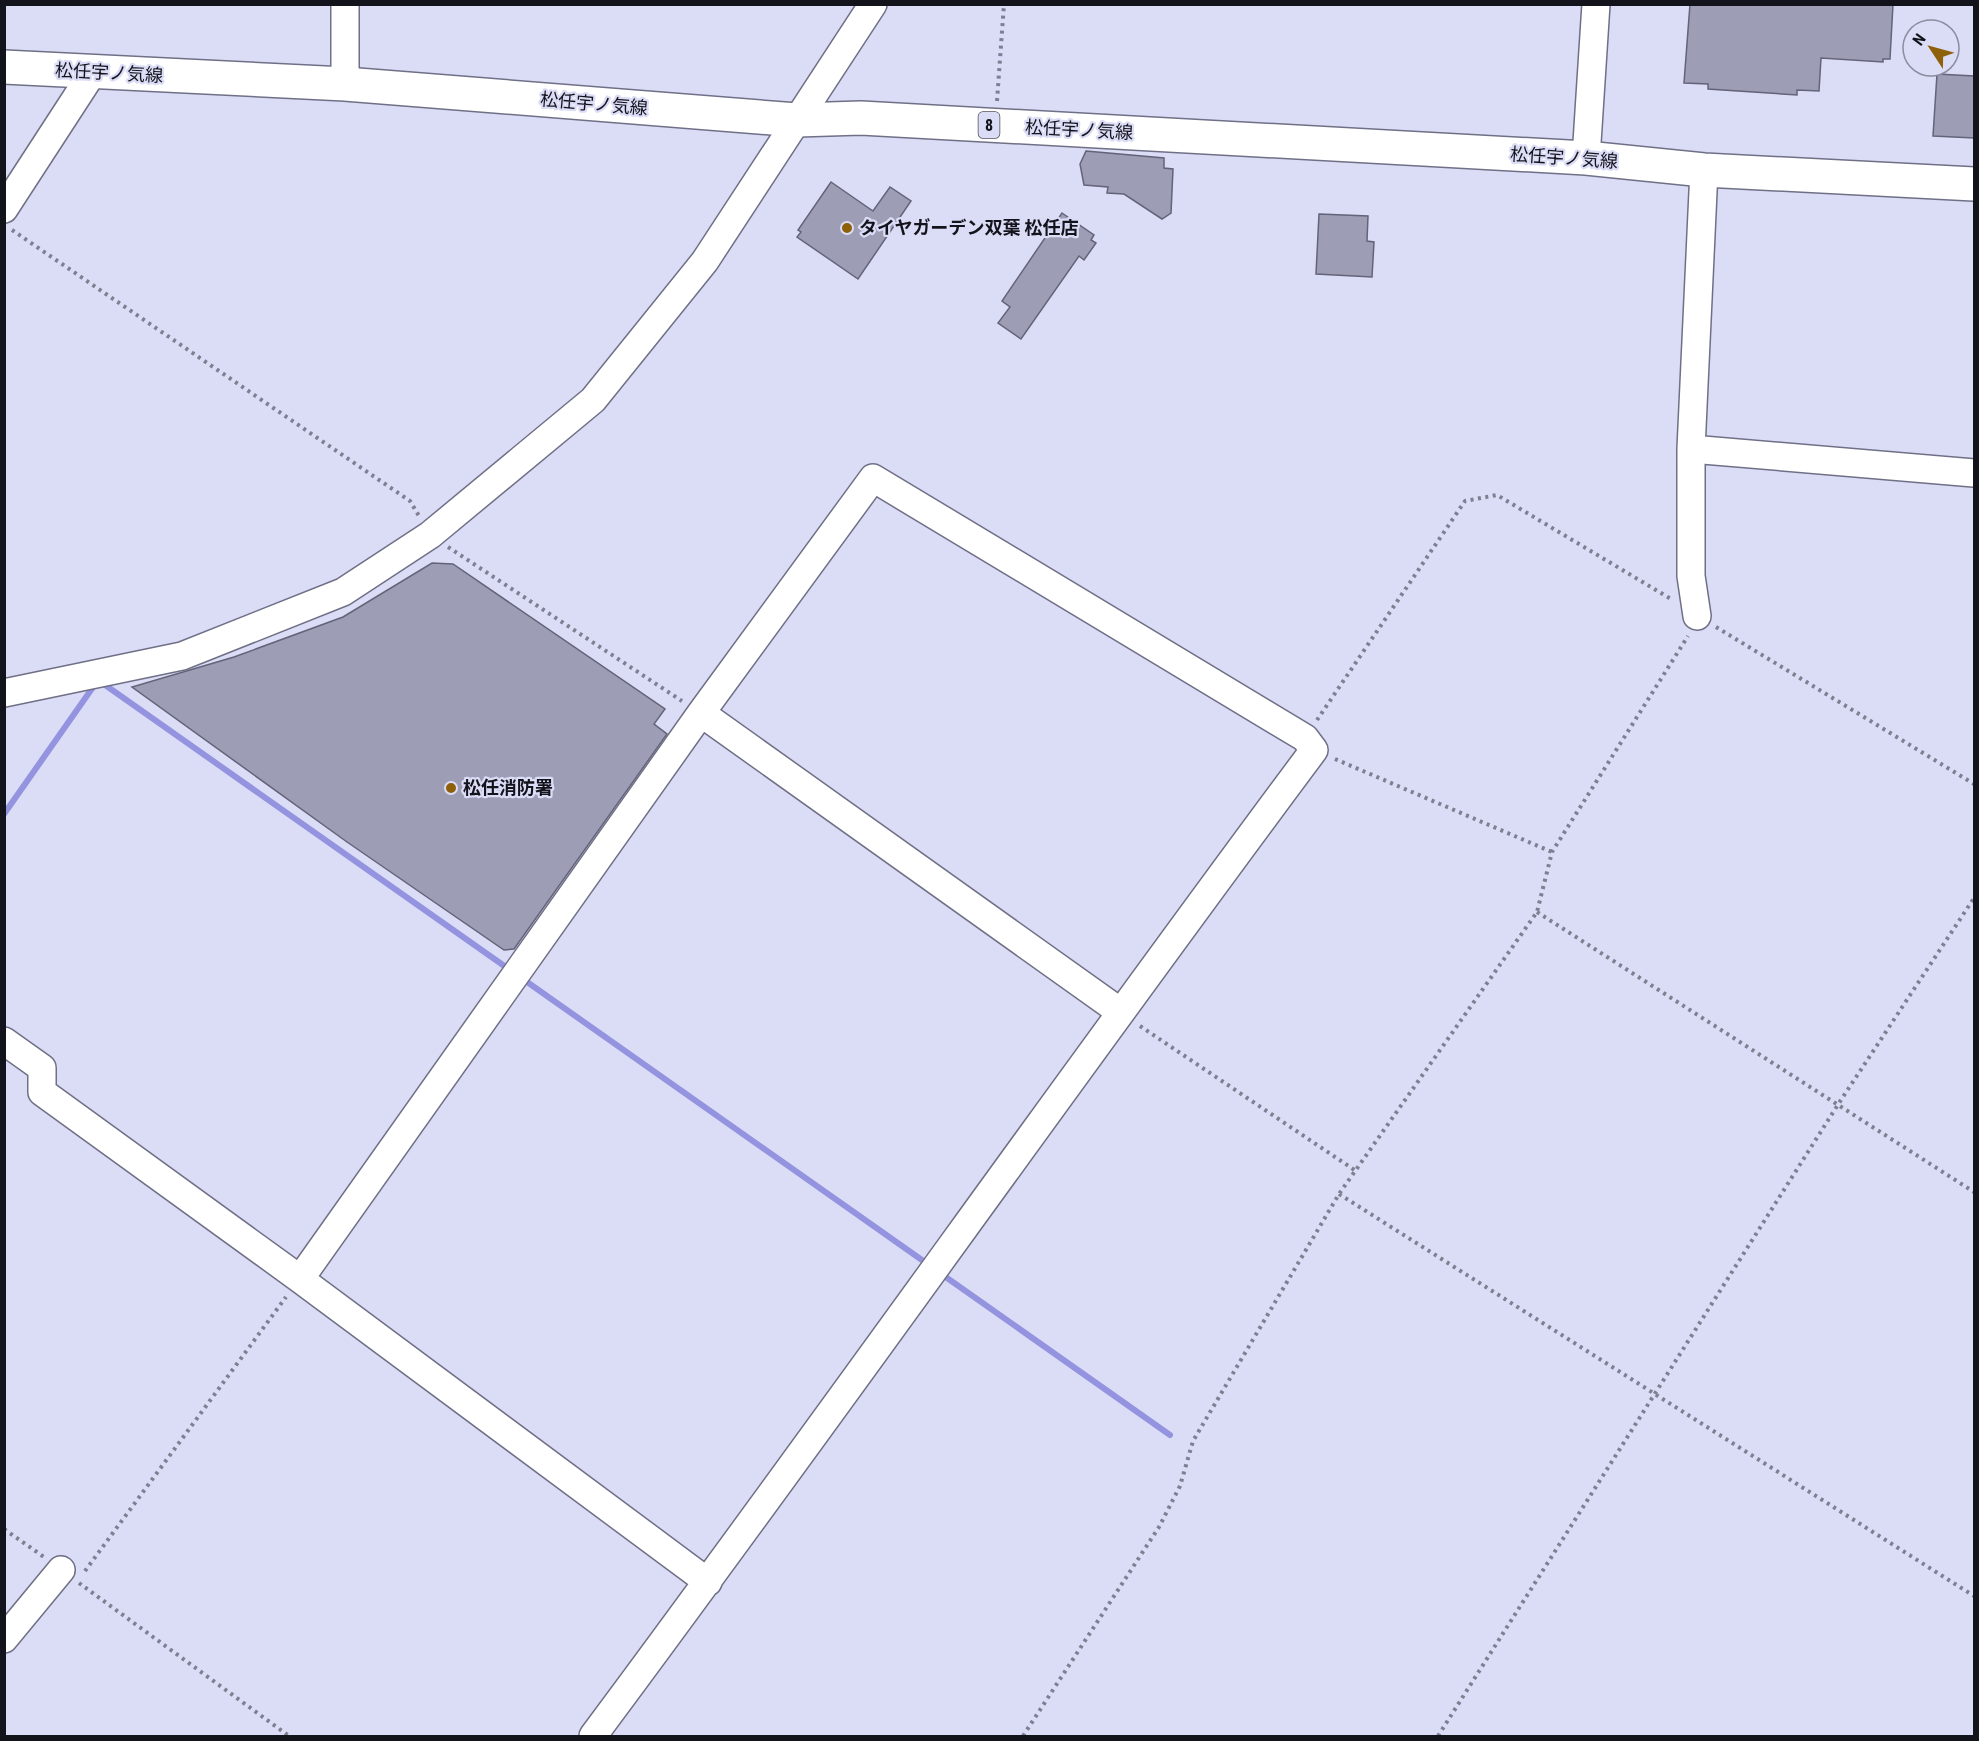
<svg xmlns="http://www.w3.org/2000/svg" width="1979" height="1741" font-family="'Roboto Condensed','Noto Sans JP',sans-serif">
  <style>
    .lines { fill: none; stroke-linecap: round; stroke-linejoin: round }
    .stream { stroke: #9493e0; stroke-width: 6 }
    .building { fill: #9d9db5; stroke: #636379; stroke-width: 1.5 }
    .minor-casing { stroke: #6f7086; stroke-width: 30 }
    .major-casing { stroke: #6f7086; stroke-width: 36 }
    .path { stroke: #7e7f91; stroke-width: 4; stroke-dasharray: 3 4.5; stroke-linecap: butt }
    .minor { stroke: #fff; stroke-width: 27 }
    .major { stroke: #fff; stroke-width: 33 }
    .poi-dot { fill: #8f600a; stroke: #dbdcf6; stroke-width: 2 }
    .labels { text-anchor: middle; stroke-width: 4.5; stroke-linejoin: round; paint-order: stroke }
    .shield { fill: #dbdcf6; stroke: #4f4f5d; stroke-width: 1.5 }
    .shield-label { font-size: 16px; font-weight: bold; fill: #13131c }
    .street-label { font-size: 18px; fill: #13131c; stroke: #dbdcf6 }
    .poi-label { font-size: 18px; font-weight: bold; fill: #13131c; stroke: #dbdcf6; text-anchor: start }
  </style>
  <rect width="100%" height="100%" fill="#dbdcf6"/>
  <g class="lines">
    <path class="stream" d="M 4,814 L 98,680 L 510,970
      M 520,977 L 929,1265
      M 940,1273 L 1170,1435"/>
  </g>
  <path class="building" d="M 1690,4 L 1893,4 L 1890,59 L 1883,59 L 1883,62 L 1821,58 L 1819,91 L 1797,90 L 1797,95 L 1708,89 L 1708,84 L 1684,83 Z
    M 1937,74 L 1974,76 L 1974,138 L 1933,136 Z
    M 1086,151 L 1164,158 L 1164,168 L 1173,169 L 1171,213 L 1162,219 L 1124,194 L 1107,193 L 1108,187 L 1084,185 L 1080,164 Z
    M 831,182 L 873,211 L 890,187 L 911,201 L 858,279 L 797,237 L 801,232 L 798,230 Z
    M 1062,213 L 1094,235 L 1091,240 L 1096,243 L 1084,260 L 1079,256 L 1021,339 L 998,323 L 1010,307 L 1002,301 Z
    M 1319,214 L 1368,216 L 1367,241 L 1374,242 L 1372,277 L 1316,274 Z
    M 432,563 L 453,564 L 665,709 L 654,724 L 667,734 L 514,949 L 504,950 L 347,842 L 132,687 L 234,657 L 343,617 Z"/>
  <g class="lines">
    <defs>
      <path id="minor" d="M 345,4 L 345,84
        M 1586,158 L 1596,4
        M 4,209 L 93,72
        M 1691,449 L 1974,473
        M 1697,616 L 1691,576 L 1691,449 L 1704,170
        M 4,693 L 182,656 L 343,592 L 430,535 L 593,400 L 705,261 L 873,4
        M 701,713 L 1119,1011
        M 4,1041 L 42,1068 L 42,1092 L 300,1279 L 708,1582
        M 300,1279 L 701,713 L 873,478 L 1305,738 L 1314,750 C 1070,1077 836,1410 593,1736
        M 4,1639 L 61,1570"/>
      <path id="major" d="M 4,67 L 345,84 L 797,120 L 861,118 L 1586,158 L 1704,170 L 1974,184"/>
    </defs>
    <use href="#minor" class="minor-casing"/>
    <use href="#major" class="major-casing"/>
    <path class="path" d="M 997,101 L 1004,4
      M 12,230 L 410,501 L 419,516
      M 448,547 L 682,701
      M 1716,627 L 1974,784
      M 1317,720 L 1465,501 L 1497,495 L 1671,599
      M 1335,759 L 1552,852
      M 1537,912 L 1974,1192
      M 1140,1026 L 1356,1171
      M 1339,1194 L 1974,1596
      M 4,1529 L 44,1557
      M 85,1571 L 286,1297
      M 79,1583 L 289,1736
      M 1023,1736 L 1159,1527 L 1180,1486 L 1193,1441 L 1339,1194 L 1537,912 L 1552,852 L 1688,636
      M 1438,1736 L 1839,1103 L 1974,898"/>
    <use href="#minor" class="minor"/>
    <use href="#major" class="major"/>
  </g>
  <g class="poi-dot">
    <circle cx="847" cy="228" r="6"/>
    <circle cx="451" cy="788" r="6"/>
  </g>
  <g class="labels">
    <rect class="shield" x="978.5" y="112" width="21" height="26" rx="4.5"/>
    <g class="shield-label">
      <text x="989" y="131">8</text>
    </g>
    <g class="street-label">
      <text transform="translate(109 73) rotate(3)" y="6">松任宇ノ気線</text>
      <text transform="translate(594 104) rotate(5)" y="6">松任宇ノ気線</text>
      <text transform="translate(1079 130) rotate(3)" y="6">松任宇ノ気線</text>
      <text transform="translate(1564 158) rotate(4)" y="6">松任宇ノ気線</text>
    </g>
    <g class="poi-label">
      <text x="859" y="234">タイヤガーデン双葉 松任店</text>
      <text x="463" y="794">松任消防署</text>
    </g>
  </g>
  <rect width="1979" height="1741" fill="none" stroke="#13131c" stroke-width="12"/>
  <g transform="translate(1931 48) rotate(306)"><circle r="28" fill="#dbdcf6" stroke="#8b8c9f" stroke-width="1.5"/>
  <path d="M0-4.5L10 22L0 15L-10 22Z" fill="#8f600a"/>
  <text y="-9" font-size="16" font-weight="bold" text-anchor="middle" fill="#13131c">N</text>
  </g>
</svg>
